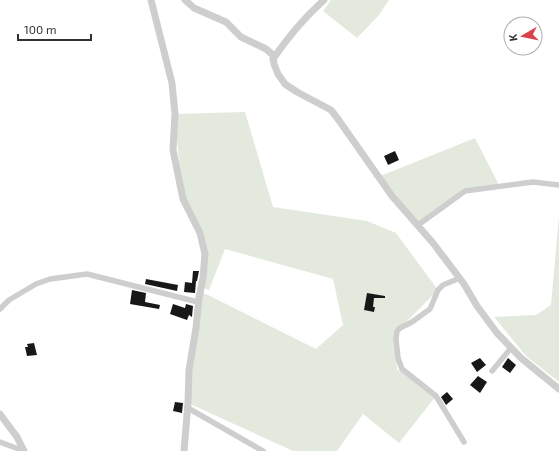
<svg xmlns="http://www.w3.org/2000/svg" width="559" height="451" font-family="'Exo 2',sans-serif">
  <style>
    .green { fill: #e4e9dd }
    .building { fill: #181818 }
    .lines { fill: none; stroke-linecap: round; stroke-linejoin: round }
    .minor { stroke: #cecece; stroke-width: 5.5 }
    .tertiary { stroke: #cecece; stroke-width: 7 }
  </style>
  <rect width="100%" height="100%" fill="#fff"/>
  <path class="green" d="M 331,0 L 389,0 L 379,15 L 357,38 L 323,11 Z
    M 245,112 L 273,207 L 367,221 L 396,233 L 438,290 L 397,331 L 397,369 L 436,396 L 399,443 L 363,414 L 337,451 L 293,451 L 188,403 L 200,291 L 316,349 L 343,325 L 333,279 L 225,249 L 209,290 L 201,287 L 201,238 L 181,187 L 175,114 Z
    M 475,138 L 500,187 L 465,191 L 418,225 L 378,177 Z
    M 559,216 L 559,382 L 526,356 L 494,317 L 536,315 L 551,305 Z"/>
  <path class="building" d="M 395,151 L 399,160 L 388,165 L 384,156 Z
    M 193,271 L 199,271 L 197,281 L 196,281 L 195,293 L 184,292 L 185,282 L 192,283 Z
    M 146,279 L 178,285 L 177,291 L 145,284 Z
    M 132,290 L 146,293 L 145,302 L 160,305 L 159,309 L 130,304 Z
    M 367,293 L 385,296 L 385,298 L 374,298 L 373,307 L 375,307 L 374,312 L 364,310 Z
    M 173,304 L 185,308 L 186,304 L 193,306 L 192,317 L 189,315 L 187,320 L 170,314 Z
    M 34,343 L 37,355 L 27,356 L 25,347 L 28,347 L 27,344 Z
    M 480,358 L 486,365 L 477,372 L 471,363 Z
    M 508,358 L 516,365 L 510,373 L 502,367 Z
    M 478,376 L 487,382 L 480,393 L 470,385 Z
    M 447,392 L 453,399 L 446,405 L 441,397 Z
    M 175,402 L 183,403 L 182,413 L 173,411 Z"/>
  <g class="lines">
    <path class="minor" d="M 418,225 L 465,191 L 533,182 L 559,185
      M 460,278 L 443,285 L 438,290 L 430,309 L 412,322 L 400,328 L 397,331 L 396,339 L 398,358 L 402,369 L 436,396 L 464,442
      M 0,309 L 9,300 L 36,284 L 50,279 L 87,274 L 198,302
      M 492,371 L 511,348
      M 188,408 L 263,451
      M 0,442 L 24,451"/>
    <path class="tertiary" d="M 151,0 L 172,83 L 175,114 L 173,150 L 183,199 L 200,233 L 205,254 L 203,278 L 199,298 L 196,328 L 189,370 L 188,403 L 184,451
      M 185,0 L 194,8 L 226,22 L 241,37 L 266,49 L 273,55 L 274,64 L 278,74 L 285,84 L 297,92 L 331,110 L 338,119 L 392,196 L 433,243 L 464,284 L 477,306 L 497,333 L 521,358 L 559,389
      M 273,59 C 288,37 304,18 324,0
      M 0,414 L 17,437 L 24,451"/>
  </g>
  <g transform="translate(523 36) rotate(261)"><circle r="19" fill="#ffffff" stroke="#adadad"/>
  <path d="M0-3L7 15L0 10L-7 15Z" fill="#d9414b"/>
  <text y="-6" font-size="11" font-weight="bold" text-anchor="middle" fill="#313131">K</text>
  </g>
  <path d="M18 34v6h73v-6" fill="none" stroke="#313131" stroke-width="2"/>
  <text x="24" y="34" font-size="12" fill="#313131" stroke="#ffffff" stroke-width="3" paint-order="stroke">100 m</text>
</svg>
